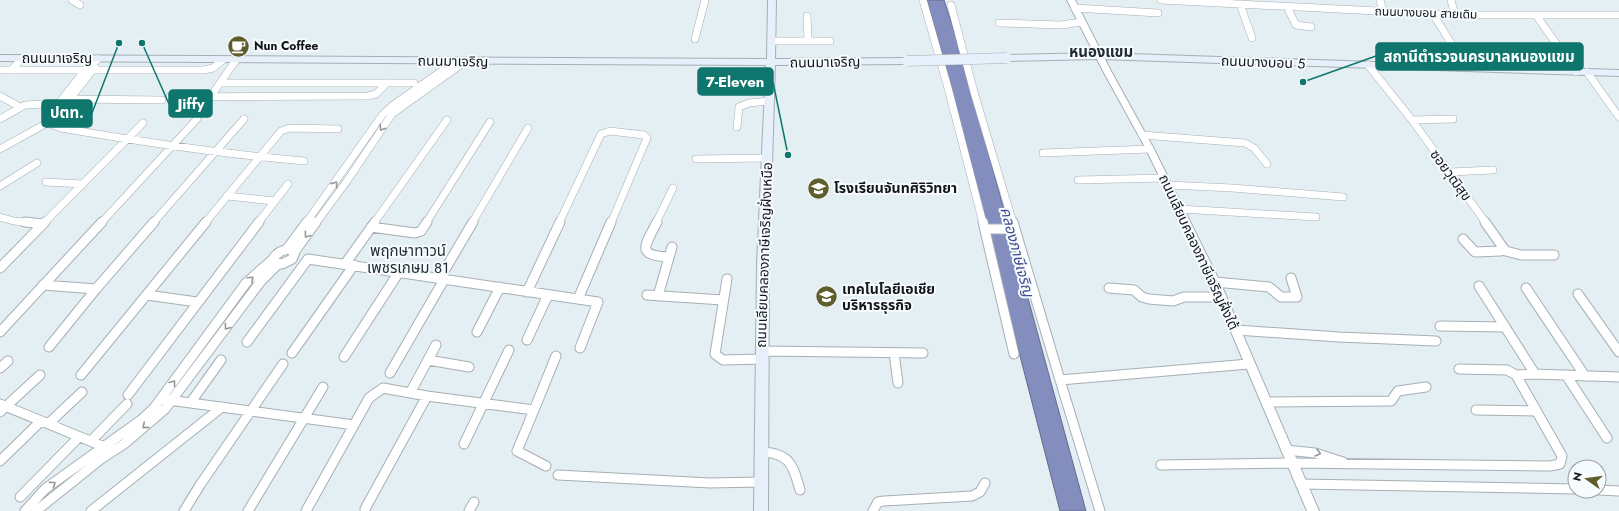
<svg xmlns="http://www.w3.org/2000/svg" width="1619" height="511" font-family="Jost,'Noto Sans Thai',sans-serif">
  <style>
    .water { fill: #838ebe; stroke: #616a8c }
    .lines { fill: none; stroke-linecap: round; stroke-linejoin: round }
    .minor-far1-casing { stroke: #a5afb4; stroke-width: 8 }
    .minor-casing { stroke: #a5afb4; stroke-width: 11 }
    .tertiary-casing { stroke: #a5afb4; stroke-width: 2 }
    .secondary-casing { stroke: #a5afb4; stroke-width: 2 }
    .minor-far1 { stroke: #fff; stroke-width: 7 }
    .minor { stroke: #fff; stroke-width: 9 }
    .tertiary { fill: #fff; fill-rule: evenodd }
    .secondary { fill: #e6effa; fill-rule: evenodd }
    .secondary-bridge-casing { stroke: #a5afb4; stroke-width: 11; stroke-linecap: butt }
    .secondary-bridge { stroke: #e6effa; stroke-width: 10 }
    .oneway { stroke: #959697 }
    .labels { text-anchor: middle; stroke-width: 4; stroke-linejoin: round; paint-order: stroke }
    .far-street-label { font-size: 12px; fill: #131618; stroke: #f5fbfe }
    .far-poi-label { font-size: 12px; font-weight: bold; fill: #131618; stroke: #f5fbfe; text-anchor: start }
    .street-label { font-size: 14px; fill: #131618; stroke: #f5fbfe }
    .poi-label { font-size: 14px; font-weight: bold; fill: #131618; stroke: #f5fbfe; text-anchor: start }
    .far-district-label { font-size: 15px; font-weight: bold; fill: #252d31; stroke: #f5fbfe }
    .neighbourhood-label { font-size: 15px; fill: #252d31; stroke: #f5fbfe }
    .water-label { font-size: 15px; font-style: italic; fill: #434d8c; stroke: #f5fbfe }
    .leader { fill: none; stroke: #0f766e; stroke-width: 1.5 }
    .callout-dot { fill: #0f766e; stroke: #f5fbfe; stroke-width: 1.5 }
    .callout { fill: #0f766e; stroke: #0f766e; stroke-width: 1.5 }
    .callout-label { font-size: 15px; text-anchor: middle; font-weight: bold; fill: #fff }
  </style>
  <rect width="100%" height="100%" fill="#e4eff4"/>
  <path class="water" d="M 927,0 L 944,0 L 962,56 L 1086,511 L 1060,511 L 943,57 Z"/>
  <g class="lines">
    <defs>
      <path id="minor-far1" d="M 72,0 L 80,5
        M 923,0 L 948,88 L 983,223
        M 1161,0 L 1455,15 L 1619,15
        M 1380,0 L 1383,11
        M 1451,0 L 1455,15
        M 1240,4 L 1252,38
        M 951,5 L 974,92 L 1013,223
        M 1287,7 L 1296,25 L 1311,27
        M 1075,8 L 1158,13
        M 1433,14 L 1451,43
        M 1536,15 L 1576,72
        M 807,16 L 808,40
        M 999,23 L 1061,25 L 1082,22
        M 695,39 L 705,0
        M 771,41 L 830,41
        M 1368,65 L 1412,120 L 1486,223
        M 0,70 L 204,70 L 213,68 L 223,60
        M 11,70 L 23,58
        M 1587,72 L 1619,117
        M 220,83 L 414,83
        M 0,96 L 20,107
        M 211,96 L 236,60
        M 170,97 L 368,96 L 376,94 L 387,83
        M 69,99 L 162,100
        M 53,114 L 62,109 L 95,67
        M 0,119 L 25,105 L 62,103
        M 1412,120 L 1453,119
        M 47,123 L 61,128 C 142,142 222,154 304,161
        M 737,127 L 739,107 L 749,103 L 769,101
        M 1142,135 L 1245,143 L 1254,148 L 1267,164
        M 0,149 L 47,123 L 59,103 L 86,69 L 98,59
        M 1043,153 L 1150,149
        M 696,159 L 767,158
        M 1450,172 L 1493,170
        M 1078,180 L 1164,178
        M 46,182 L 83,184
        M 1168,185 L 1232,188 L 1343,197
        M 0,186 L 37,163
        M 227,196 L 274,201
        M 1180,209 L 1316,217
        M 0,217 L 14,221 L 35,223
        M 44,223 L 143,123
        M 101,223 L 197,119
        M 153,223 L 244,119
        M 205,223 L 281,131 L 290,128 L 338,129
        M 258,223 L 288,184
        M 306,223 L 383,114 L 393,105 L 456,61
        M 316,223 L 347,181 L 392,114 L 466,61
        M 374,223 L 447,120
        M 426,223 L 490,122
        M 472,223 L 528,128
        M 559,223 L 601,134 L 610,131 L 644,135 L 647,138 L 611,223
        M 656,223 L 673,188"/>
      <path id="minor" d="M 25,222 L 43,224
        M 657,222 C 645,246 635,255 669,257
        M 983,222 L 1014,354
        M 1013,222 L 1060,380
        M 371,227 L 415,233 L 421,231 L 427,222
        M 985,229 L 1015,229
        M 1463,239 L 1475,252 L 1501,251 L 1504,249 L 1485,222
        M 287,249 L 307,222
        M 289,249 L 295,252 L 292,259 L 282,264 L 275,263 L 273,259 C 277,252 282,250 289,249 Z
        M 1502,250 L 1521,255 L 1554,255
        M 295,251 L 316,222
        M 345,264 L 375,222
        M 0,268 L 45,222
        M 440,278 L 473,222
        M 727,279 L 715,354 L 723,360 L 762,359
        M 1215,282 L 1269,287 L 1281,297 L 1297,297 L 1291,278
        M 43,285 L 96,289
        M 1479,286 L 1535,374
        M 1109,288 L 1134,290 L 1142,297 L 1149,299 L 1173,301 L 1184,297 L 1221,297
        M 1526,288 L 1585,376
        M 527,292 L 560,222
        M 1578,294 L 1619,352
        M 147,295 L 197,302
        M 647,295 L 723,300
        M 658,296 L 672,247
        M 578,299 L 611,222
        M 1440,326 L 1505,327
        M 1236,330 L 1339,337 L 1436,341
        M 0,332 L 102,222
        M 477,332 L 500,287
        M 527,340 L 548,295
        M 247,342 L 308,259 L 598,302 L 580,348
        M 49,347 L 96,289 L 154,222
        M 762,351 L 923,353
        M 292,353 L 354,265
        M 894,353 L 898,383
        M 344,357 L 399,272
        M 428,360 L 469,367
        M 0,368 L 8,361
        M 1459,369 L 1507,370 L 1516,375
        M 390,373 L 445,278
        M 81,375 L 206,222
        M 1566,375 L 1607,438
        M 410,393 L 436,345
        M 128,395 L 259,222
        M 161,399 L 354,425 L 369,398 L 383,388 L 427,396 L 534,410 L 556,356
        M 191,402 L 221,360
        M 1266,402 L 1391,401 L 1398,391 L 1426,387
        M 0,404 L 107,448
        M 534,410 L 517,451 L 546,466
        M 1476,410 L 1536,411
        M 0,412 L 40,375
        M 48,424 L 82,392
        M 91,441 L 127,404
        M 464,444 L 509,350
        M 1286,450 L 1315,453 L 1343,462
        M 761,452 C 790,453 793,465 800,490
        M 0,461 L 41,421
        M 1161,465 L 1292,463 L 1550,466 L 1560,464 L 1562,456 L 1516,375 L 1535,374 L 1619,377
        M 558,475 L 710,483 L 761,482
        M 1301,484 L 1575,489
        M 1599,490 L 1619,491
        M 20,497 L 79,437
        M 365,509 L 427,396
        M 25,511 L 45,489 L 141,420 L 154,408 L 246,283 L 273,259
        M 36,511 L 101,459 L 124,444 L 165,409 L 261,281 L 278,264
        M 91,511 L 222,407
        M 184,511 L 200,485 L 283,364
        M 248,511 L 323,387
        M 306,511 L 354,425
        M 469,511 L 474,502
        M 873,511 L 878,502 L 884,501 L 972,496 L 980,492 L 985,483
        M 1100,511 L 1060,380 L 1249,364"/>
      <path id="tertiary" d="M 1067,0 L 1075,0 L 1111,71 L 1154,149 L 1220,282 L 1319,511 L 1307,511 L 1210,282 L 1146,149 L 1103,71 Z"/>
      <path id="secondary" d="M 768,0 L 776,0 L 775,59 L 907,58 L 911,61 L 907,64 L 775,65 L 769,264 L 768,511 L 754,511 L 757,264 L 766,65 L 0,61 L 0,55 L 767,59 Z
        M 1100,53 L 1619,70 L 1619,76 L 1100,59 L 1007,61 L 1003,58 L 1007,55 Z"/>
    </defs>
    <use href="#minor-far1" class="minor-far1-casing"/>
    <use href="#minor" class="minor-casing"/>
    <use href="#tertiary" class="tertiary-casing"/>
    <use href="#secondary" class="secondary-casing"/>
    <use href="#minor-far1" class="minor-far1"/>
    <use href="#minor" class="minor"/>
    <use href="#tertiary" class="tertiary"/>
    <use href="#secondary" class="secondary"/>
    <defs>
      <path id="secondary-bridge" d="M 907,61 L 1007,58"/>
    </defs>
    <use href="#secondary-bridge" class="secondary-bridge-casing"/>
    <use href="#secondary-bridge" class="secondary-bridge"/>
  </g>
  <defs><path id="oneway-chevron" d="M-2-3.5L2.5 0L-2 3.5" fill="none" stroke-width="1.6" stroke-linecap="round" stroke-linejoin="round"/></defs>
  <g class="oneway">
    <use href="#oneway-chevron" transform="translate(382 128) rotate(123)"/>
    <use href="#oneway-chevron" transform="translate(335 184) rotate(-55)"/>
    <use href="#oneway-chevron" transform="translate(307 235) rotate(127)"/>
    <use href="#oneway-chevron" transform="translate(251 279) rotate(-43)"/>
    <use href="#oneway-chevron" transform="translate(227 327) rotate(127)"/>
    <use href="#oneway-chevron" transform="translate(173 383) rotate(-53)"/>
    <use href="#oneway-chevron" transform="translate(145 426) rotate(140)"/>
    <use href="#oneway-chevron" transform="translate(1318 453) rotate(14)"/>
    <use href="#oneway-chevron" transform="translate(53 484) rotate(-36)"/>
  </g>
  <defs>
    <symbol id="cafe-disc" viewBox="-11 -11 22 22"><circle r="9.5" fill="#5f5e2b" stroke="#f5fbfe"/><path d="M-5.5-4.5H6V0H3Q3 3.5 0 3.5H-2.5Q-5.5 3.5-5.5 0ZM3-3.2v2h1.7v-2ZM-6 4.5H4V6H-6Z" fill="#fff"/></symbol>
    <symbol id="school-disc" viewBox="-11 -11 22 22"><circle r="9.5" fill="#5f5e2b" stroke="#f5fbfe"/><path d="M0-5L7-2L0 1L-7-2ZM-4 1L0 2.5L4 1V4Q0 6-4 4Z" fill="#fff"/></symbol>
    <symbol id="university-disc" viewBox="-11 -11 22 22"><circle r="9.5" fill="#5f5e2b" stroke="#f5fbfe"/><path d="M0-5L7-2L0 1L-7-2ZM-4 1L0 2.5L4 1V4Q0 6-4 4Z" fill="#fff"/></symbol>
  </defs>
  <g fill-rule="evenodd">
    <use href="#cafe-disc" x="226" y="34" width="25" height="25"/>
    <use href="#school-disc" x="806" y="176" width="25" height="25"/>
    <use href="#university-disc" x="814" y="284" width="25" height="25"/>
  </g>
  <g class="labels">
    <g class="far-street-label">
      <text transform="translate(1426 13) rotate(2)" y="4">ถนนบางบอน สายเดิม</text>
    </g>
    <g class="far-poi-label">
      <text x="254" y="50">Nun Coffee</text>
    </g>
    <g class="street-label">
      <text x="57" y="63">ถนนมาเจริญ</text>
      <text transform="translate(453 61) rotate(1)" y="5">ถนนมาเจริญ</text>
      <text transform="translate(825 62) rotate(-1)" y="5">ถนนมาเจริญ</text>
      <text transform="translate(1263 62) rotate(2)" y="5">ถนนบางบอน 5</text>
      <text transform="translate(1451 175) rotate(54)" y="5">ซอยวุฒิสุข</text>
      <text transform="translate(1199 252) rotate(65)" y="5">ถนนเลียบคลองภาษีเจริญฝั่งใต้</text>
      <text transform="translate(764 255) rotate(-88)" y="5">ถนนเลียบคลองภาษีเจริญฝั่งเหนือ</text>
    </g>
    <g class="poi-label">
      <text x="834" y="193">โรงเรียนจันทศิริวิทยา</text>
      <text x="842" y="294">เทคโนโลยีเอเชีย<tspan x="842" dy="16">บริหารธุรกิจ</tspan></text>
    </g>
    <g class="far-district-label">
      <text x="1101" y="57">หนองแขม</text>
    </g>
    <g class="neighbourhood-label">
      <text x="408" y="256">พฤกษาทาวน์<tspan x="408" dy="17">เพชรเกษม 81</tspan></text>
    </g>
    <g class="water-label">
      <text transform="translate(1017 252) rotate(75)" y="5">คลองภาษีเจริญ</text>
    </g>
  </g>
  <path class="leader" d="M1303 82L1376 56M788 155L773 82M142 43L169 104M119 43L92 113"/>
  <g class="callout-dot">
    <circle cx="1303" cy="82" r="4"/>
    <circle cx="788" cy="155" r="4"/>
    <circle cx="142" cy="43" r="4"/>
    <circle cx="119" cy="43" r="4"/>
  </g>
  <g class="callout">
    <rect x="1376" y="43" width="207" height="27" rx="4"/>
    <rect x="698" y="68" width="75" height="27" rx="4"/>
    <rect x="169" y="90" width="43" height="27" rx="4"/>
    <rect x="42" y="100" width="50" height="27" rx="4"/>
  </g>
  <g class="callout-label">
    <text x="1479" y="62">สถานีตำรวจนครบาลหนองแขม</text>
    <text x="735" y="87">7-Eleven</text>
    <text x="191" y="109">Jiffy</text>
    <text x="67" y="118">ปตท.</text>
  </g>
  <g transform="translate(1587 479) rotate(284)"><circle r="19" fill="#f5fbfe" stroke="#9b9fa2"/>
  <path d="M0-3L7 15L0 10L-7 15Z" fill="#5f5e2b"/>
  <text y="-6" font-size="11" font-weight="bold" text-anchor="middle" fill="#131618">N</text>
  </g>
</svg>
